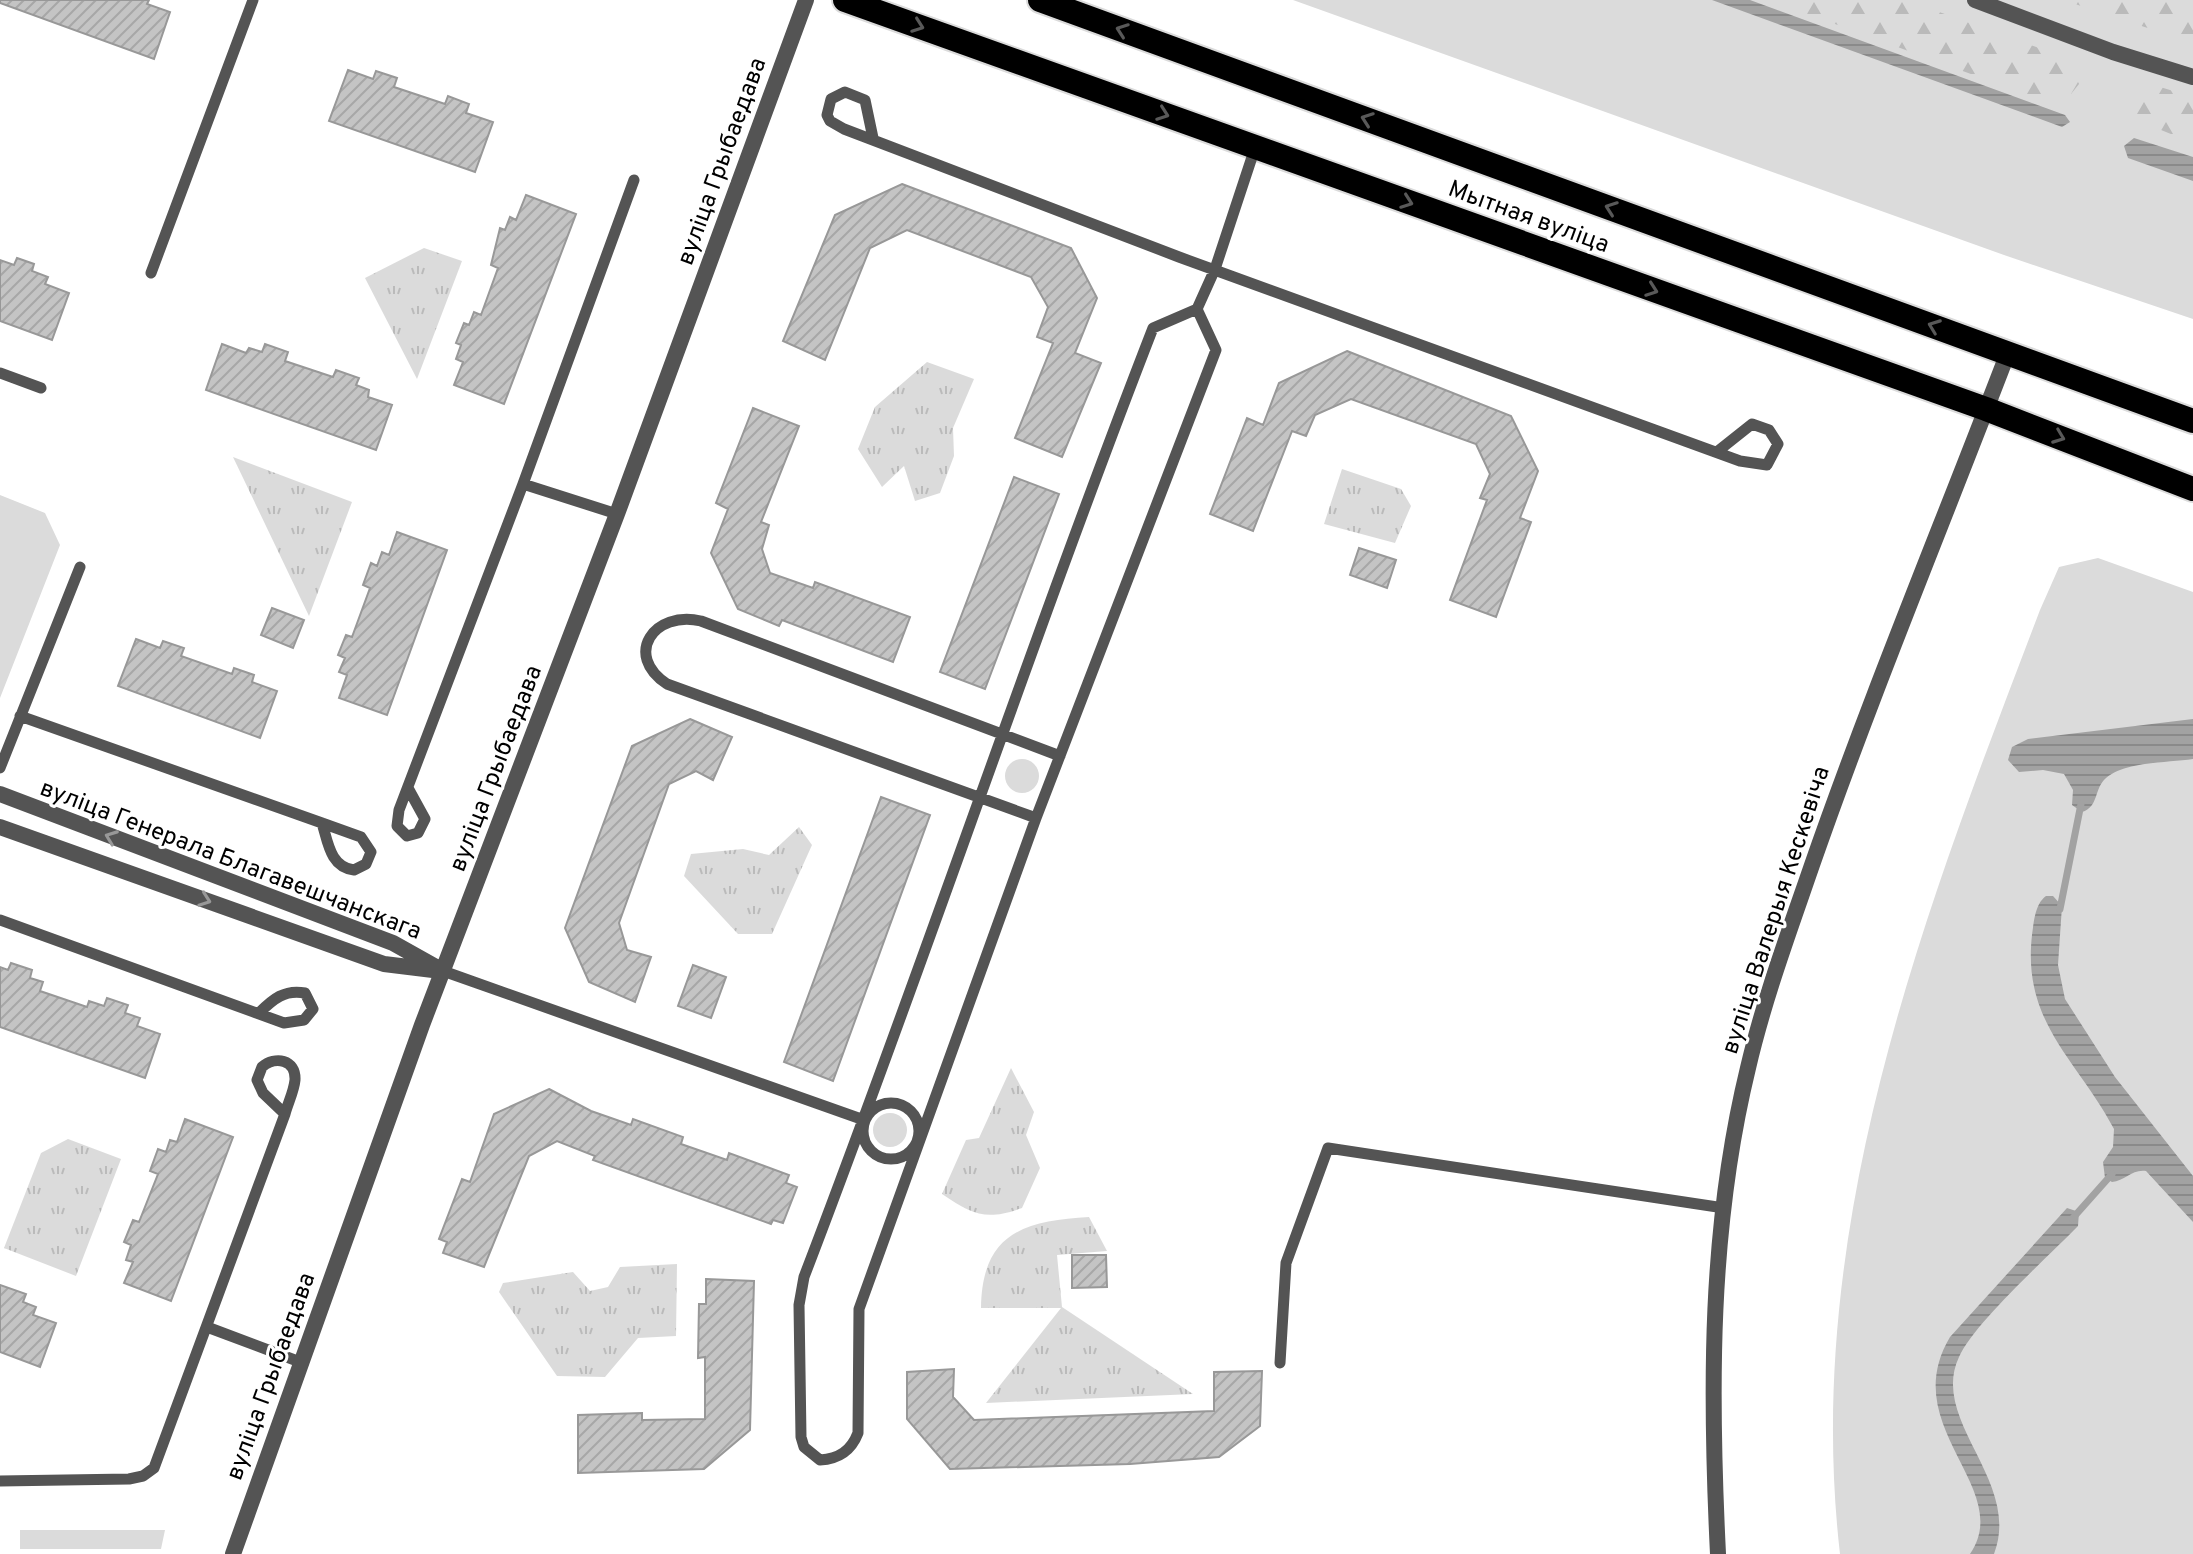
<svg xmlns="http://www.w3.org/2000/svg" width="2193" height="1554" font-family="Overpass,sans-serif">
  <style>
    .green { fill: #dbdbdb }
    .forest { fill: url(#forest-firs) }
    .park { fill: url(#park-tufts) }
    .water { fill: url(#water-rules) }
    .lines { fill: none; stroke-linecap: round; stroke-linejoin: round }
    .stream { stroke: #a2a2a2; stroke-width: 7 }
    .building { fill: url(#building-hatch); stroke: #989898; stroke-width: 2 }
    .highway-casing { stroke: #dbdbdb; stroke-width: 28 }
    .lane { stroke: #545454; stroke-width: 11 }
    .street { stroke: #545454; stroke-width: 16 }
    .highway { stroke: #000; stroke-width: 24 }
    .oneway { stroke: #595959 }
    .oneway2 { stroke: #989898 }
    .labels { text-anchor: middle; stroke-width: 6; stroke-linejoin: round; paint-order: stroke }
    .street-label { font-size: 24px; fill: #000; stroke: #fff }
  </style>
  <defs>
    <pattern id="forest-firs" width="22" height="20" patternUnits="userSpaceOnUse" patternTransform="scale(2)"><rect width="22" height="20" fill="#dbdbdb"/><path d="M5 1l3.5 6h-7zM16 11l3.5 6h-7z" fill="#bababa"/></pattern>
    <pattern id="park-tufts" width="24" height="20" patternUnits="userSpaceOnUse" patternTransform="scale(2)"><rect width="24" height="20" fill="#dbdbdb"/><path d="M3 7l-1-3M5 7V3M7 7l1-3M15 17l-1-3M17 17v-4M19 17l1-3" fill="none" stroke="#bababa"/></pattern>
    <pattern id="water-rules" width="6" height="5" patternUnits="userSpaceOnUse" patternTransform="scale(2)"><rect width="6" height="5" fill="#a2a2a2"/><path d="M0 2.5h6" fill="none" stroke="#8a8a8a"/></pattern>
    <pattern id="building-hatch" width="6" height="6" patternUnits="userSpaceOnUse" patternTransform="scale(2)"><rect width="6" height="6" fill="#c4c4c4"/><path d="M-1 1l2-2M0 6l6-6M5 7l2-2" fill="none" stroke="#a7a7a7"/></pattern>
  </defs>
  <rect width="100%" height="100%" fill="#fff"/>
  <path class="green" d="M 1293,0 L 2193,0 L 2193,319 L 2004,255 Z
    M 0,495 L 45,513 L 60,545 L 0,698 Z
    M 2098,558 L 2193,592 L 2193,1554 L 1840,1554 C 1802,1225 1925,911 2040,610 L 2059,567 Z
    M1005 776a17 17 0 1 1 34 0a17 17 0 1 1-34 0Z
    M873 1130a17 17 0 1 1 34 0a17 17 0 1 1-34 0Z
    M 20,1530 L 165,1530 L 161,1549 L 20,1549 Z"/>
  <path class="forest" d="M 1770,0 L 1906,0 L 2064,57 L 2078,74 L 2079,84 L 2067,99 L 2047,102 Z
    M 2063,0 L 2193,0 L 2193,43 Z
    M 2147,83 L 2193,97 L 2193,143 L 2134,119 L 2128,99 Z"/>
  <path class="park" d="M 424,248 L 462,261 L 417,379 L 365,278 Z
    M 927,362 L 974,379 L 953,428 L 954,456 L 940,493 L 915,501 L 904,466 L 882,487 L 858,449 L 875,407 Z
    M 233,457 L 352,502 L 309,616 Z
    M 1342,469 L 1401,489 L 1411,506 L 1395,543 L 1324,524 Z
    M 799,827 L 812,845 L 772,934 L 738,934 L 684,876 L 691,854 L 743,849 L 769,855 Z
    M 1011,1068 L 1034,1112 L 1026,1135 L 1040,1168 L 1022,1208 C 986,1221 973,1215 942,1194 L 966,1140 L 979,1138 Z
    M 68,1139 L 121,1159 L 76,1276 L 4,1248 L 41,1153 Z
    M 1089,1217 L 1107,1251 L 1057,1255 L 1062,1307 L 1193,1394 L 986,1403 L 1061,1308 L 981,1308 C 982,1232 1025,1221 1089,1217 Z
    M 677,1264 L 676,1336 L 638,1338 L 605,1377 L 557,1376 L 499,1292 L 503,1283 L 573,1272 L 590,1291 L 608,1287 L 620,1267 Z"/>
  <path class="water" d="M 1712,0 L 1750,0 L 2065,115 L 2070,122 L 2062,127 Z
    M 2134,138 L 2193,157 L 2193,181 L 2128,158 L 2124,146 Z
    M 2193,719 L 2193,759 C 2168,763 2126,761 2106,778 C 2094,788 2099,807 2082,812 L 2072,805 L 2073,790 L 2064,774 L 2043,770 L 2019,772 L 2008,760 L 2012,747 L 2028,739 Z
    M 2046,896 L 2053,896 L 2062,906 L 2058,965 L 2065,999 L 2115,1077 L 2193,1176 L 2193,1222 L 2146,1171 C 2132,1169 2125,1181 2112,1182 L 2105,1178 L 2103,1162 L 2113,1147 L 2114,1129 C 2077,1059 2022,1023 2032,935 C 2034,921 2035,904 2046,896 Z
    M 2067,1208 L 2079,1212 L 2078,1226 C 2048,1257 1975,1322 1959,1357 C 1929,1421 2022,1481 1994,1554 L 1970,1554 C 2015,1488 1896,1427 1950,1337 Z"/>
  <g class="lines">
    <path class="stream" d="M 2060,909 L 2081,804
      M 2072,1219 L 2112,1174"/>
  </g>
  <path class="building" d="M 0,0 L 149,0 L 147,4 L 170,12 L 154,59 L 0,3 Z
    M 348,70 L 373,79 L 376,71 L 397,78 L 394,87 L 445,104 L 448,96 L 469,104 L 466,113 L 493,122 L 475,172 L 329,121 Z
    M 902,184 L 1071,248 L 1097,298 L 1075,353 L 1101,363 L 1062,457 L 1015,438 L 1053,343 L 1037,337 L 1048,307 L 1031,277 L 907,230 L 870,248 L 825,360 L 783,341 L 835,215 Z
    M 526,195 L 576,214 L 504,404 L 454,385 L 463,362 L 456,359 L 461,345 L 456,343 L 464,323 L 469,325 L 474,312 L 481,315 L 498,268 L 491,265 L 500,228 L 505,230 L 510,217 L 516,220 Z
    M 17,258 L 34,264 L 32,271 L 48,277 L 45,284 L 69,293 L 52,340 L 0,321 L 0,260 L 14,265 Z
    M 222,344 L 246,353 L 249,348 L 262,352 L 265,344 L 288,352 L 285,361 L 333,377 L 336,370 L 359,378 L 356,385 L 369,390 L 368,397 L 392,405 L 376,450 L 206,390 Z
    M 1347,351 L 1511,416 L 1538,471 L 1520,518 L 1531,522 L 1496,617 L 1450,600 L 1487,500 L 1480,498 L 1490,474 L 1476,444 L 1351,399 L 1315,415 L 1306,436 L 1292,431 L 1253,531 L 1210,514 L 1247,418 L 1263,425 L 1279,383 Z
    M 753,408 L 799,426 L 761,522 L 769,525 L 762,549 L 770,573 L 813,588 L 815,582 L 910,617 L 893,662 L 782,620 L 779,626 L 738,609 L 711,553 L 728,509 L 716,503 Z
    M 1014,477 L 1059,494 L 985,689 L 940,672 Z
    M 397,532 L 447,550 L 387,715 L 339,698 L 347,675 L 339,672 L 345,658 L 338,655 L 346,635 L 352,637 L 370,588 L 363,585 L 371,563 L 377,566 L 382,552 L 389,555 Z
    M 1359,548 L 1396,560 L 1387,588 L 1350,575 Z
    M 272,608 L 304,620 L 293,648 L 261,635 Z
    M 136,639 L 160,648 L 163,641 L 184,648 L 181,656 L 232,674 L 234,668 L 254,675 L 252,682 L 277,691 L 260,738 L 118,686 Z
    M 690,719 L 732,737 L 713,780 L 696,771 L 669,784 L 619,923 L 627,950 L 651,957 L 635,1002 L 589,982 L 565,928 L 632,746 Z
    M 881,797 L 930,815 L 833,1081 L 784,1062 Z
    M 11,963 L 32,970 L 30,978 L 43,982 L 40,991 L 87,1007 L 89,1001 L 104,1006 L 107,998 L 128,1005 L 125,1013 L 140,1018 L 137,1026 L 160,1034 L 145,1078 L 0,1027 L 0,967 L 8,970 Z
    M 693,965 L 726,977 L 711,1018 L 678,1006 Z
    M 549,1089 L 591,1111 L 631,1125 L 633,1119 L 683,1137 L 681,1144 L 727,1160 L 729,1153 L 789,1175 L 786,1183 L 797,1187 L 783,1223 L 773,1220 L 771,1224 L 593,1160 L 595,1156 L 557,1141 L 529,1156 L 484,1267 L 443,1253 L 447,1242 L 439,1239 L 462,1179 L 470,1182 L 494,1114 Z
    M 185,1119 L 233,1137 L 171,1301 L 124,1283 L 133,1262 L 126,1260 L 131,1245 L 124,1242 L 133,1220 L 139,1222 L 158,1174 L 150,1171 L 158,1149 L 166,1152 L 170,1140 L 177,1142 Z
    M 1072,1255 L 1106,1255 L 1107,1287 L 1072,1288 Z
    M 706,1279 L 754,1281 L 750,1430 L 704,1469 L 578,1473 L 578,1415 L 642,1413 L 642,1420 L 705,1419 L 705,1357 L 698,1358 L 699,1304 L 706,1304 Z
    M 0,1285 L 26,1294 L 23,1302 L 36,1307 L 33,1315 L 56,1323 L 40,1367 L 0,1352 Z
    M 954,1369 L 953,1397 L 974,1420 L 1214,1411 L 1214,1372 L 1262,1371 L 1260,1426 L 1219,1457 L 1130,1464 L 950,1469 L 907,1419 L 907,1372 Z"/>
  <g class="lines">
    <defs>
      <path id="highway" d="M 845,0 L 1986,409 L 2193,489
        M 1040,0 L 2193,421"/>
    </defs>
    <use href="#highway" class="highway-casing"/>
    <path class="lane" d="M 873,138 L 865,100 L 845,92 L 831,99 L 827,115 L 830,121 L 844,129 L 1179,257 L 1740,461 L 1767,465 L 1778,444 L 1769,430 L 1752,424 L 1718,451
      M 151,273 L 253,0
      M 1197,309 L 1216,350 L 1036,818 L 859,1309 L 858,1433 C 851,1451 839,1459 820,1460 L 804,1447 L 801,1437 L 799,1305 L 804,1277 C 925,962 1031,642 1153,328 L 1197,309 L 1215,269 L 1255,148
      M 0,373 L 41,388
      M 617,514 L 523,484 L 634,180
      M 20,716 L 322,823 L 361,837 L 371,852 L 366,864 L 354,870 C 330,867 328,842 322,823
      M 0,768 L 80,567
      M 408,788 L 425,819 L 418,833 L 407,836 L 397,826 L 399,810 L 523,484
      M 1036,818 L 667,684 C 623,655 654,610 701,621 L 1060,756
      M 0,920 L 284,1023 L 304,1020 L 313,1009 L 305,993 C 285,989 273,999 259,1013
      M 443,971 L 864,1120
      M863 1131a28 28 0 1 1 56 0a28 28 0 1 1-56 0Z
      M 207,1327 L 300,1362
      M 1280,1363 L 1286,1263 L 1328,1148 L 1724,1208
      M 0,1481 L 129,1479 L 143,1476 L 154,1468 L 285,1114 C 288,1103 294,1091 295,1080 C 296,1059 275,1056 262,1067 L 257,1080 L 263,1093 L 285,1114"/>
    <path class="street" d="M 1975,0 L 2113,52 L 2193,77
      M 0,794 L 393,943 L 443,971
      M 0,827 L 384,964 L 433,970
      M 233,1554 L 422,1025 L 617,514 L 806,0
      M 1718,1554 C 1710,1391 1709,1228 1748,1068 C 1764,999 1789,932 1812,865 C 1872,693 1942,525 2007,355"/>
    <use href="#highway" class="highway"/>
  </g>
  <defs><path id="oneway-chevron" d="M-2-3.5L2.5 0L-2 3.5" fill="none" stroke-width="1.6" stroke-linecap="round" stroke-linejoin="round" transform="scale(2)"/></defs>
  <g class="oneway">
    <use href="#oneway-chevron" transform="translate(918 26) rotate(20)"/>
    <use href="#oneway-chevron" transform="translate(1122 30) rotate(-160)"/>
    <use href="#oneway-chevron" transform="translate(1163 114) rotate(20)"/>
    <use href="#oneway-chevron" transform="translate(1367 119) rotate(-160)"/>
    <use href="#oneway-chevron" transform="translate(1407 202) rotate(20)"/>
    <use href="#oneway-chevron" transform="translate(1611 208) rotate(-160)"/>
    <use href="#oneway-chevron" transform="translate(1652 290) rotate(20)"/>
    <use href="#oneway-chevron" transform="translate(1934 326) rotate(-159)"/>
    <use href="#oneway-chevron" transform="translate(2059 437) rotate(21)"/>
  </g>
  <g class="oneway2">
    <use href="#oneway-chevron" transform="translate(111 837) rotate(-159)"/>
    <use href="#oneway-chevron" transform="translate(205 900) rotate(20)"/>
  </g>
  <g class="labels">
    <g class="street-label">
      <text transform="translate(721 161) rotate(-70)" y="8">вуліца Грыбаедава</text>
      <text transform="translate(1529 216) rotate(20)" y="8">Мытная вуліца</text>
      <text transform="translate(495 768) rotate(-69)" y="8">вуліца Грыбаедава</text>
      <text transform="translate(231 859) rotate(21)" y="8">вуліца Генерала Благавешчанскага</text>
      <text transform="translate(1775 910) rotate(-72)" y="8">вуліца Валерыя Кескевіча</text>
      <text transform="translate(270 1376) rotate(-70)" y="8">вуліца Грыбаедава</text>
    </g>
  </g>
</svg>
